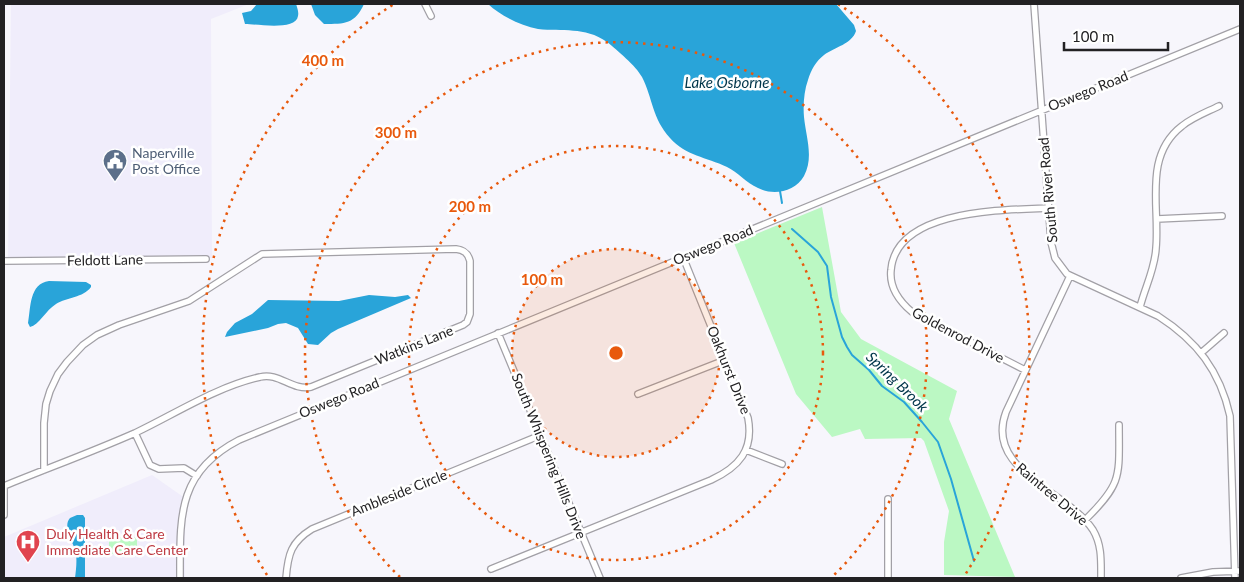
<svg xmlns="http://www.w3.org/2000/svg" width="1244" height="582" font-family="Lato,sans-serif">
  <style>
    .built { fill: #f0edfb }
    .green { fill: #bbf8c3 }
    .water { fill: #29a4d9 }
    .lines { fill: none; stroke-linecap: round; stroke-linejoin: round }
    .stream { stroke: #29a4d9; stroke-width: 2 }
    .street-casing { stroke: #a2a0a6; stroke-width: 8 }
    .street { stroke: #fff; stroke-width: 5.5 }
    .ring { fill: none; stroke: #e8590c; stroke-width: 2.5; stroke-dasharray: 2.5 5 }
    .labels { text-anchor: middle; stroke-width: 5; stroke-linejoin: round; paint-order: stroke }
    .street-label { font-size: 14px; fill: #222123; stroke: #fff }
    .service-label { font-size: 14px; fill: #4e5e75; stroke: #fff; text-anchor: start }
    .health-label { font-size: 14px; fill: #be3a42; stroke: #fff; text-anchor: start }
    .water-label { font-size: 15px; font-style: italic; fill: #00354a; stroke: #fff }
    .centre { fill: #e8590c; stroke: #fff; stroke-width: 2.5 }
    .ring-label { font-size: 15px; text-anchor: middle; font-weight: bold; fill: #e8590c; stroke: #fff; stroke-width: 5; stroke-linejoin: round; paint-order: stroke }
  </style>
  <rect width="100%" height="100%" fill="#f7f6fc"/>
  <path class="built" d="M 11,4 L 249,4 L 211,19 L 212,258 L 8,262 Z
    M 152,475 L 189,501 L 185,522 L 185,578 L 4,578 L 4,537 Z"/>
  <path class="green" d="M 822,207 L 841,312 L 861,339 L 957,391 L 949,419 L 1015,577 L 944,575 L 944,542 L 949,511 L 924,441 L 921,438 L 865,439 L 860,429 L 832,437 L 796,394 L 734,243 Z
    M 109,537 L 137,537 L 137,555 L 109,554 Z"/>
  <path class="water" d="M 257,4 L 296,4 C 297,7 299,12 298,16 C 296,31 257,24 245,24 L 242,13 L 251,11 Z
    M 311,4 L 364,4 C 355,24 345,24 324,24 L 315,15 Z
    M 488,4 L 836,4 L 854,25 L 856,31 C 852,44 835,47 824,55 C 816,61 811,70 808,80 C 804,91 803,105 804,117 C 806,137 814,157 804,176 C 795,192 773,196 758,188 C 746,183 738,172 727,167 C 706,157 686,156 670,138 C 652,118 653,99 642,77 C 636,66 617,50 607,42 C 584,26 563,32 538,29 C 521,26 501,16 488,4 Z
    M 49,281 L 86,282 L 91,285 L 91,287 C 83,298 67,297 56,304 C 46,310 39,325 30,327 L 28,323 C 31,307 29,284 49,281 Z
    M 369,295 L 395,297 L 408,295 L 411,298 L 338,329 L 331,333 L 318,345 L 308,344 L 298,328 L 286,323 L 278,324 L 268,328 L 225,337 L 227,332 L 235,323 L 252,314 L 268,300 L 339,301 Z
    M 77,515 L 83,515 L 85,518 L 85,578 L 75,578 C 76,570 77,562 76,553 C 74,543 62,527 70,518 Z"/>
  <g class="lines">
    <path class="stream" d="M 780,191 L 782,203
      M 792,229 L 818,252 L 827,266 L 831,297 L 842,337 L 847,347 L 852,355 L 869,370 L 882,386 L 904,402 L 922,422 L 938,442 L 951,479 L 974,561"/>
    <defs>
      <path id="street" d="M 425,4 L 431,16
        M 1034,4 L 1051,242 L 1055,258 L 1067,274 L 1158,316 C 1197,341 1220,371 1230,416 L 1235,578
        M 1157,219 L 1222,216
        M 4,261 L 206,259
        M 1070,276 L 1006,412 C 984,471 1067,490 1093,530 C 1102,545 1101,561 1101,578
        M 1140,307 C 1145,287 1155,269 1156,248 C 1160,206 1143,156 1182,126 C 1193,117 1207,112 1219,106
        M 498,333 L 600,578
        M 1201,353 L 1224,333
        M 1025,370 L 912,312 C 899,301 889,288 891,270 C 896,209 1004,210 1049,208
        M 638,394 L 725,360
        M 135,433 L 150,465 L 159,469 L 184,468 L 197,476
        M 746,450 L 782,464
        M 4,515 L 4,486 C 48,468 92,452 135,433 C 175,414 216,387 260,377 C 279,372 292,391 311,387 L 463,325 L 467,322 L 470,314 L 470,261 C 468,253 464,250 456,249 L 262,254 L 189,301 L 119,325 L 97,335 L 83,345 L 67,362 L 58,374 L 50,391 L 46,404 L 44,423 L 44,470
        M 1085,520 C 1123,483 1119,476 1119,425
        M 491,569 L 711,480 C 739,467 754,450 748,418 L 683,257
        M 180,578 C 180,517 177,472 239,440 L 1240,29
        M 286,578 C 288,554 291,542 312,529 L 541,435
        M 888,578 L 888,499
        M 1181,578 L 1213,572 L 1240,571"/>
    </defs>
    <use href="#street" class="street-casing"/>
    <use href="#street" class="street"/>
  </g>
  <circle cx="616" cy="353" r="104" fill="#e8590c" fill-opacity=".12"/>
  <g class="ring">
    <circle cx="616" cy="353" r="104"/>
    <circle cx="616" cy="353" r="207"/>
    <path d="M400 577A311 311 0 1 1 832 577"/>
    <path d="M267 575A414 414 0 0 1 394 4M838 4A414 414 0 0 1 965 575"/>
  </g>
  <defs>
    <symbol id="civic-pin" viewBox="-11 -11 22 30"><path d="M0 17L-7.5 6A9.5 9.5 0 1 1 7.5 6Z" fill="#5c6f8a" stroke="#fff"/><path d="M-.6-6.5H3V-4.5H.6V-3L4-1V1h2V6H-6V1h2V-1L-.6-3ZM-1.2 2.5V6h2.4V2.5Z" fill="#fff"/></symbol>
    <symbol id="hospital-pin" viewBox="-11 -11 22 30"><path d="M0 17L-7.5 6A9.5 9.5 0 1 1 7.5 6Z" fill="#e0444e" stroke="#fff"/><path d="M-5-5h3v3.5h4V-5h3V5h-3V1.5h-4V5h-3Z" fill="#fff"/></symbol>
  </defs>
  <g fill-rule="evenodd">
    <use href="#civic-pin" x="101" y="147" width="28" height="38"/>
    <use href="#hospital-pin" x="14" y="528" width="28" height="38"/>
  </g>
  <g class="labels">
    <g class="street-label">
      <text transform="translate(1088 91) rotate(-22)" y="5">Oswego Road</text>
      <text transform="translate(1048 190) rotate(-95)" y="5">South River Road</text>
      <text transform="translate(713 245) rotate(-22)" y="5">Oswego Road</text>
      <text transform="translate(105 260) rotate(-1)" y="5">Feldott Lane</text>
      <text transform="translate(958 335) rotate(28)" y="5">Goldenrod Drive</text>
      <text transform="translate(414 345) rotate(-22)" y="5">Watkins Lane</text>
      <text transform="translate(729 370) rotate(68)" y="5">Oakhurst Drive</text>
      <text transform="translate(339 398) rotate(-22)" y="5">Oswego Road</text>
      <text transform="translate(549 456) rotate(68)" y="5">South Whispering Hills Drive</text>
      <text transform="translate(399 493) rotate(-22)" y="5">Ambleside Circle</text>
      <text transform="translate(1052 494) rotate(40)" y="5">Raintree Drive</text>
    </g>
    <g class="service-label">
      <text x="132" y="158">Naperville<tspan x="132" dy="16">Post Office</tspan></text>
    </g>
    <g class="health-label">
      <text x="46" y="539">Duly Health &amp; Care<tspan x="46" dy="16">Immediate Care Center</tspan></text>
    </g>
    <g class="water-label">
      <text x="727" y="88">Lake Osborne</text>
      <text transform="translate(897 382) rotate(44)" y="5">Spring Brook</text>
    </g>
  </g>
  <circle cx="616" cy="353" r="8" class="centre"/>
  <g class="ring-label">
    <text x="323" y="66">400 m</text>
    <text x="396" y="138">300 m</text>
    <text x="470" y="212">200 m</text>
    <text x="542" y="285">100 m</text>
  </g>
  <rect width="1244" height="582" fill="none" stroke="#222123" stroke-width="10"/>
  <path d="M1064 42v8h104v-8" fill="none" stroke="#222123" stroke-width="2.5"/>
  <text x="1072" y="42" font-size="15" fill="#222123" stroke="#ffffff" stroke-width="4" paint-order="stroke">100 m</text>
</svg>
